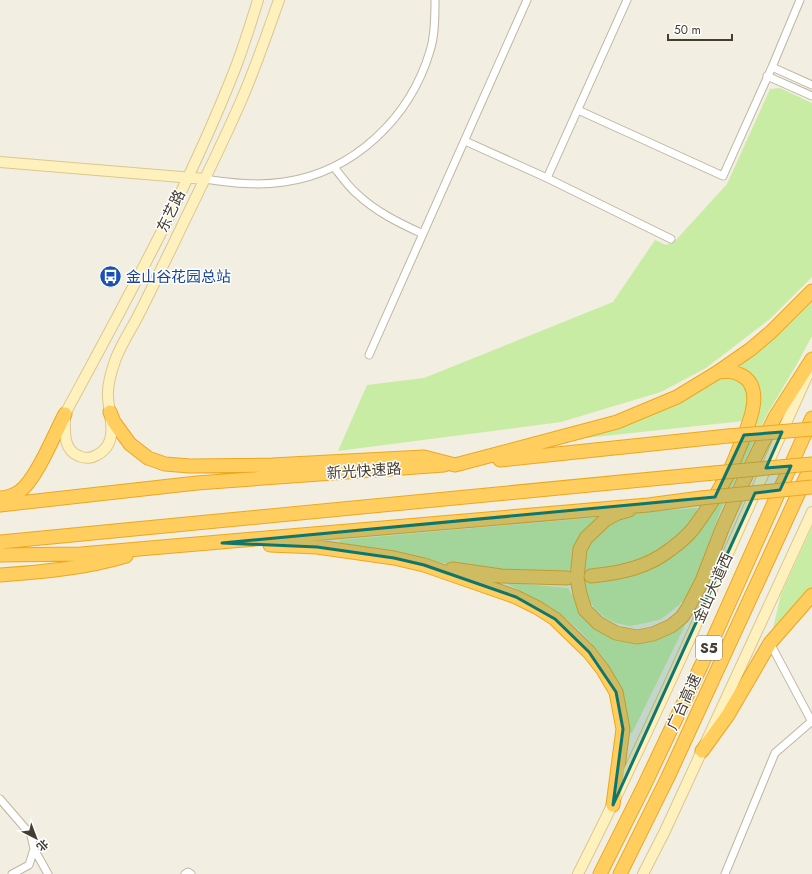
<svg xmlns="http://www.w3.org/2000/svg" width="812" height="874" font-family="Jost,'Noto Sans SC',sans-serif">
  <style>
    .green { fill: #c9eca4 }
    .lines { fill: none; stroke-linecap: round; stroke-linejoin: round }
    .street-casing { stroke: #beb6a3; stroke-width: 9 }
    .secondary-casing { stroke: #dac88d; stroke-width: 12 }
    .highway-casing { stroke: #eca721; stroke-width: 15 }
    .street { stroke: #fff; stroke-width: 7 }
    .secondary { stroke: #fff1be; stroke-width: 10 }
    .highway { stroke: #ffce5f; stroke-width: 13 }
    .highway-bridge-casing { stroke: #eca721; stroke-width: 15; stroke-linecap: butt }
    .highway-bridge { stroke: #ffce5f; stroke-width: 13 }
    .marked { fill: #0f766e; fill-opacity: 0.2; stroke: #0f766e; stroke-width: 3; stroke-linejoin: round }
    .labels { text-anchor: middle; stroke-width: 3; stroke-linejoin: round; paint-order: stroke }
    .shield { fill: #fff; stroke: #7c776f; stroke-width: 1 }
    .shield-label { font-size: 14px; font-weight: bold; fill: #443d31 }
    .street-label { font-size: 15px; fill: #443d31; stroke: #fff }
    .transit-label { font-size: 15px; fill: #164399; stroke: #fff; text-anchor: start }
  </style>
  <rect width="100%" height="100%" fill="#f2eee1"/>
  <path class="green" d="M 780,88 L 812,103 L 812,277 L 771,318 L 706,368 L 661,392 L 561,422 L 338,451 L 367,385 L 424,378 L 613,302 L 655,240 L 666,245 L 676,240 L 727,184 L 770,89 Z
    M 812,296 L 812,336 L 797,364 L 766,416 L 721,509 L 697,575 L 687,596 L 678,606 L 661,619 L 646,623 L 630,626 L 616,623 L 604,617 L 595,609 L 585,595 L 582,582 L 613,578 L 640,573 L 711,510 L 760,409 C 763,384 758,375 735,365 Z
    M 718,377 L 738,378 C 750,392 751,404 744,421 L 585,438 L 584,434 Z
    M 697,508 L 695,516 L 675,541 L 645,559 L 605,570 L 581,571 C 582,565 582,558 584,553 C 590,537 610,519 626,515 C 648,510 675,510 697,508 Z
    M 601,517 C 583,537 573,545 570,573 L 512,573 L 452,565 L 412,556 L 340,544 L 340,540 Z
    M 812,527 L 812,588 L 773,628 L 781,594 Z
    M 503,582 L 568,588 L 579,608 L 600,628 L 647,633 L 692,611 L 632,733 L 629,732 C 627,718 626,701 620,687 C 608,658 582,630 556,611 C 540,600 521,591 503,582 Z"/>
  <g class="lines">
    <defs>
      <path id="street" d="M 772,67 L 812,85
        M 767,76 L 812,96
        M 578,110 L 723,176 L 772,67 L 800,0
        M 465,141 L 547,178 L 671,239
        M 334,167 C 341,176 348,186 356,193 C 376,212 399,223 423,234
        M 547,178 L 627,0
        M 205,179 C 232,183 256,186 284,182 C 354,172 410,118 430,51 C 435,36 435,16 435,0
        M 369,355 L 527,0
        M 770,643 L 812,722
        M 0,799 L 31,835 L 34,849 L 29,865 L 12,874
        M 34,849 L 48,874
        M 185,874 L 188,872 L 191,874
        M 725,874 L 775,753 L 812,721"/>
      <path id="secondary" d="M 258,0 C 251,23 244,46 235,69 C 188,189 126,301 65,414 C 65,429 62,450 79,456 C 85,459 92,458 97,455 C 120,443 109,416 108,397 C 107,385 112,369 116,358 C 121,345 130,331 137,318 C 149,295 160,271 172,247 C 196,196 222,146 244,94 C 257,63 268,31 279,0
        M 0,162 L 205,179
        M 578,874 C 661,710 733,541 808,374
        M 643,874 L 665,831 L 812,512"/>
      <path id="highway" d="M 110,412 L 114,422 L 130,444 L 148,458 L 165,464 L 190,466 L 272,465 L 424,457 L 455,465 L 617,422 L 677,397 L 718,372 L 751,349 L 771,332 L 812,291
        M 500,460 L 728,436
        M 0,498 C 6,498 15,495 20,491 C 36,480 55,433 65,414
        M 0,505 L 197,483 L 444,465
        M 629,510 L 618,513 L 605,520 L 586,538 L 580,549 L 577,578 L 580,594 L 585,610 L 598,623 L 616,633 L 637,637 L 653,634 L 671,626 L 682,617 L 688,608 L 702,581 L 722,529 L 743,482 L 775,417 L 812,359
        M 0,542 L 714,473
        M 270,545 L 317,547 L 394,558 L 424,565 L 516,597 L 538,608 L 555,619 L 589,652 L 603,670 L 616,692 L 623,729 L 613,805
        M 0,555 L 81,554 L 648,505 L 701,498
        M 452,569 L 501,576 L 567,578
        M 0,575 C 42,572 86,568 126,556
        M 591,576 C 620,573 647,568 671,549 C 678,544 687,536 693,529 C 704,514 714,499 723,483 C 731,471 735,457 741,444 C 748,426 766,388 741,375 C 733,371 727,371 718,372
        M 702,751 L 728,715 L 770,643 L 812,595
        M 600,874 L 644,786 L 701,666 L 812,418
        M 620,874 L 668,777 L 812,464"/>
    </defs>
    <use href="#street" class="street-casing"/>
    <use href="#secondary" class="secondary-casing"/>
    <use href="#highway" class="highway-casing"/>
    <use href="#street" class="street"/>
    <use href="#secondary" class="secondary"/>
    <use href="#highway" class="highway"/>
    <defs>
      <path id="highway-bridge" d="M 728,436 L 812,429
        M 714,473 L 812,464
        M 701,498 L 812,487"/>
    </defs>
    <use href="#highway-bridge" class="highway-bridge-casing"/>
    <use href="#highway-bridge" class="highway-bridge"/>
  </g>
  <path class="marked" d="M 782,432 L 766,468 L 791,466 L 780,490 L 755,493 L 613,805 L 623,729 L 616,692 L 589,652 L 555,619 L 516,597 L 424,565 L 394,558 L 317,547 L 222,543 L 715,497 L 744,435 Z"/>
  <defs>
    <symbol id="bus-disc" viewBox="-11 -11 22 22"><circle r="9.5" fill="#1a4fb4" stroke="#fff"/><path d="M-5-6H5V4H4V6H2V4H-2V6H-4V4H-5ZM-3.5-4V0h7V-4ZM-3.5 1.2v1.5H-2V1.2ZM2 1.2v1.5H3.5V1.2Z" fill="#fff"/></symbol>
  </defs>
  <g fill-rule="evenodd">
    <use href="#bus-disc" x="98" y="264" width="25" height="25"/>
  </g>
  <g class="labels">
    <rect class="shield" x="696" y="636" width="26" height="24" rx="3"/>
    <g class="shield-label">
      <text x="709" y="653">S5</text>
    </g>
    <g class="street-label">
      <text transform="translate(171 211) rotate(-64)" y="5">东艺路</text>
      <text transform="translate(364 471) rotate(-4)" y="5">新光快速路</text>
      <text transform="translate(713 588) rotate(-66)" y="5">金山大道西</text>
      <text transform="translate(684 702) rotate(-65)" y="5">广台高速</text>
    </g>
    <g class="transit-label">
      <text x="126" y="282">金山谷花园总站</text>
    </g>
  </g>
  <g transform="translate(36 838) rotate(138)" stroke="#ffffff" stroke-width="3" paint-order="stroke">
  <path d="M0-3L7 15L0 10L-7 15Z" fill="#443d31"/>
  <text y="-6" font-size="11" font-weight="bold" text-anchor="middle" fill="#443d31">北</text>
  </g>
  <path d="M668 34v6h64v-6" fill="none" stroke="#443d31" stroke-width="2"/>
  <text x="674" y="34" font-size="12" fill="#443d31" stroke="#ffffff" stroke-width="3" paint-order="stroke">50 m</text>
</svg>
